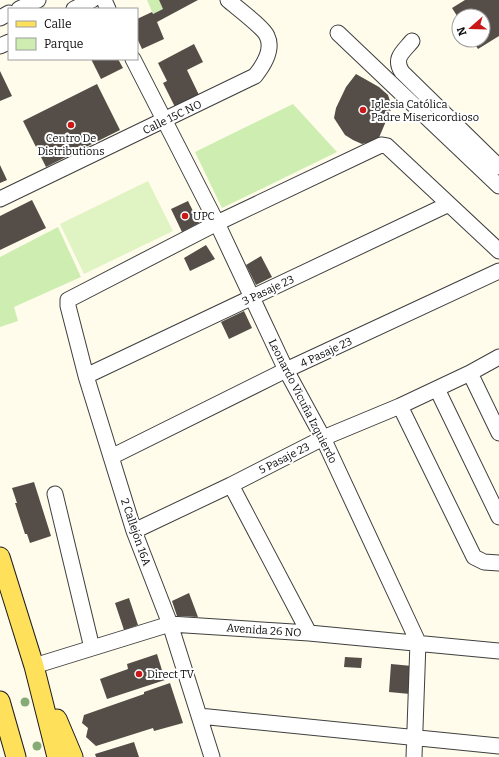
<svg xmlns="http://www.w3.org/2000/svg" width="499" height="757" font-family="Bitter,serif">
  <style>
    .green { fill: #cdedb1 }
    .pitch { fill: #e0f3c3 }
    .building { fill: #554d47 }
    .lines { fill: none; stroke-linecap: round; stroke-linejoin: round }
    .minor-casing { stroke: #3f3f3f; stroke-width: 17 }
    .major-casing { stroke: #1d1d1d; stroke-width: 21 }
    .minor { stroke: #fff; stroke-width: 15 }
    .major { stroke: #ffe05b; stroke-width: 19 }
    .tree { fill: #86ab76 }
    .poi-dot { fill: #c81918; stroke: #fff; stroke-width: 1.5 }
    .labels { text-anchor: middle; stroke-width: 4; stroke-linejoin: round; paint-order: stroke }
    .poi-label { font-size: 11px; fill: #0c0c0c; stroke: #fff; text-anchor: start }
    .street-label { font-size: 11px; fill: #0c0c0c; stroke: #fff }
  </style>
  <rect width="100%" height="100%" fill="#fffceb"/>
  <path class="green" d="M 147,0 L 159,0 L 163,9 L 153,14 Z
    M 293,104 L 337,152 L 222,208 L 195,152 Z
    M 58,227 L 81,277 L 14,307 L 18,321 L 0,327 L 0,257 Z"/>
  <path class="pitch" d="M 148,181 L 173,231 L 84,274 L 60,224 Z"/>
  <path class="building" d="M 159,0 L 198,0 L 157,22 L 164,39 L 142,49 L 137,38 L 137,19 L 152,12 L 153,14 L 163,9 Z
    M 465,0 L 499,0 L 499,36 L 478,49 L 472,40 L 483,40 L 483,16 L 459,16 L 459,19 L 452,8 Z
    M 194,44 L 203,62 L 187,70 L 199,95 L 175,107 L 163,83 L 167,81 L 158,63 Z
    M 91,59 L 118,59 L 123,68 L 101,79 Z
    M 0,71 L 12,96 L 0,101 Z
    M 356,74 L 379,87 L 388,95 L 392,107 L 378,140 L 362,144 L 353,140 L 345,135 L 334,118 L 336,108 L 346,87 Z
    M 97,84 L 120,130 L 46,167 L 23,121 Z
    M 0,165 L 7,180 L 0,183 Z
    M 32,200 L 46,228 L 0,250 L 0,216 Z
    M 188,201 L 199,223 L 182,232 L 171,209 Z
    M 206,245 L 215,259 L 190,271 L 184,258 Z
    M 261,256 L 272,277 L 256,285 L 246,265 Z
    M 244,311 L 252,328 L 229,339 L 221,322 Z
    M 34,482 L 51,536 L 30,543 L 27,534 L 25,534 L 15,503 L 17,503 L 12,488 Z
    M 189,593 L 198,617 L 177,616 L 172,601 Z
    M 129,598 L 138,625 L 124,630 L 115,603 Z
    M 157,654 L 165,680 L 107,699 L 100,679 L 128,669 L 127,664 Z
    M 345,657 L 362,658 L 361,668 L 344,667 Z
    M 391,664 L 412,666 L 410,694 L 389,692 Z
    M 170,683 L 183,723 L 154,731 L 153,728 L 96,746 L 86,737 L 88,728 L 82,723 L 84,715 L 144,694 L 144,692 Z
    M 134,742 L 139,757 L 96,757 L 95,754 Z"/>
  <g class="lines">
    <defs>
      <path id="minor" d="M 104,0 L 108,9
        M 19,9 L 38,0
        M 74,9 L 92,0
        M 0,18 L 9,13
        M 338,33 L 499,186
        M 412,41 C 403,52 393,58 402,72 L 499,167
        M 0,46 L 9,42
        M 133,59 L 217,223 L 286,370 L 323,438 L 418,642 L 414,757
        M 0,199 L 255,76 C 263,66 274,50 267,36 C 264,28 236,7 228,0
        M 470,373 L 499,433
        M 86,376 L 449,204
        M 437,389 L 499,517
        M 400,406 L 474,557 L 484,562 L 499,563
        M 111,457 L 286,370 L 499,271
        M 231,485 L 309,633
        M 55,494 L 92,648
        M 134,531 L 231,485 L 323,438 L 400,406 L 470,373 L 499,357
        M 34,666 L 170,624 L 309,633 L 499,651
        M 199,716 L 499,746
        M 212,757 L 170,624 L 134,531 L 86,376 L 68,306 L 68,300 L 217,223 L 381,145 L 387,146 L 389,148 L 499,251"/>
      <path id="major" d="M 0,557 L 34,666 L 57,757
        M 0,701 L 16,757
        M 57,719 L 73,757"/>
    </defs>
    <use href="#minor" class="minor-casing"/>
    <use href="#major" class="major-casing"/>
    <use href="#minor" class="minor"/>
    <use href="#major" class="major"/>
  </g>
  <g class="tree">
    <circle cx="25" cy="702" r="4.5"/>
    <circle cx="37" cy="746" r="4.5"/>
  </g>
  <g class="poi-dot">
    <circle cx="363" cy="110" r="4"/>
    <circle cx="71" cy="125" r="4"/>
    <circle cx="185" cy="216" r="4"/>
    <circle cx="139" cy="674" r="4"/>
  </g>
  <g class="labels">
    <g class="poi-label">
      <text x="371" y="108">Iglesia Católica<tspan x="371" dy="13">Padre Misericordioso</tspan></text>
      <text x="71" y="142" text-anchor="middle">Centro De<tspan x="71" dy="13">Distributions</tspan></text>
      <text x="193" y="220">UPC</text>
      <text x="147" y="678">Direct TV</text>
    </g>
    <g class="street-label">
      <text transform="translate(172 117) rotate(-26)" y="4">Calle 15C NO</text>
      <text transform="translate(268 290) rotate(-25)" y="4">3 Pasaje 23</text>
      <text transform="translate(326 352) rotate(-25)" y="4">4 Pasaje 23</text>
      <text transform="translate(303 401) rotate(63)" y="4">Leonardo Vicuña Izquierdo</text>
      <text transform="translate(284 458) rotate(-27)" y="4">5 Pasaje 23</text>
      <text transform="translate(136 532) rotate(71)" y="4">2 Callejón 16A</text>
      <text transform="translate(264 630) rotate(4)" y="4">Avenida 26 NO</text>
    </g>
  </g>
  <rect x="8" y="8" width="130" height="52" fill="#ffffff" stroke="#9e9e9e"/>
  <rect x="16" y="21" width="20" height="6" fill="#ffe05b" stroke="#9e9e9e"/>
  <text x="44" y="28" font-size="12" fill="#0c0c0c">Calle</text>
  <rect x="16" y="38" width="20" height="12" fill="#cdedb1" stroke="#9e9e9e"/>
  <text x="44" y="48" font-size="12" fill="#0c0c0c">Parque</text>
  <g transform="translate(471 28) rotate(250)"><circle r="19" fill="#ffffff" stroke="#9e9e9e"/>
  <path d="M0-3L7 15L0 10L-7 15Z" fill="#c81918"/>
  <text y="-6" font-size="11" font-weight="bold" text-anchor="middle" fill="#0c0c0c">N</text>
  </g>
</svg>
